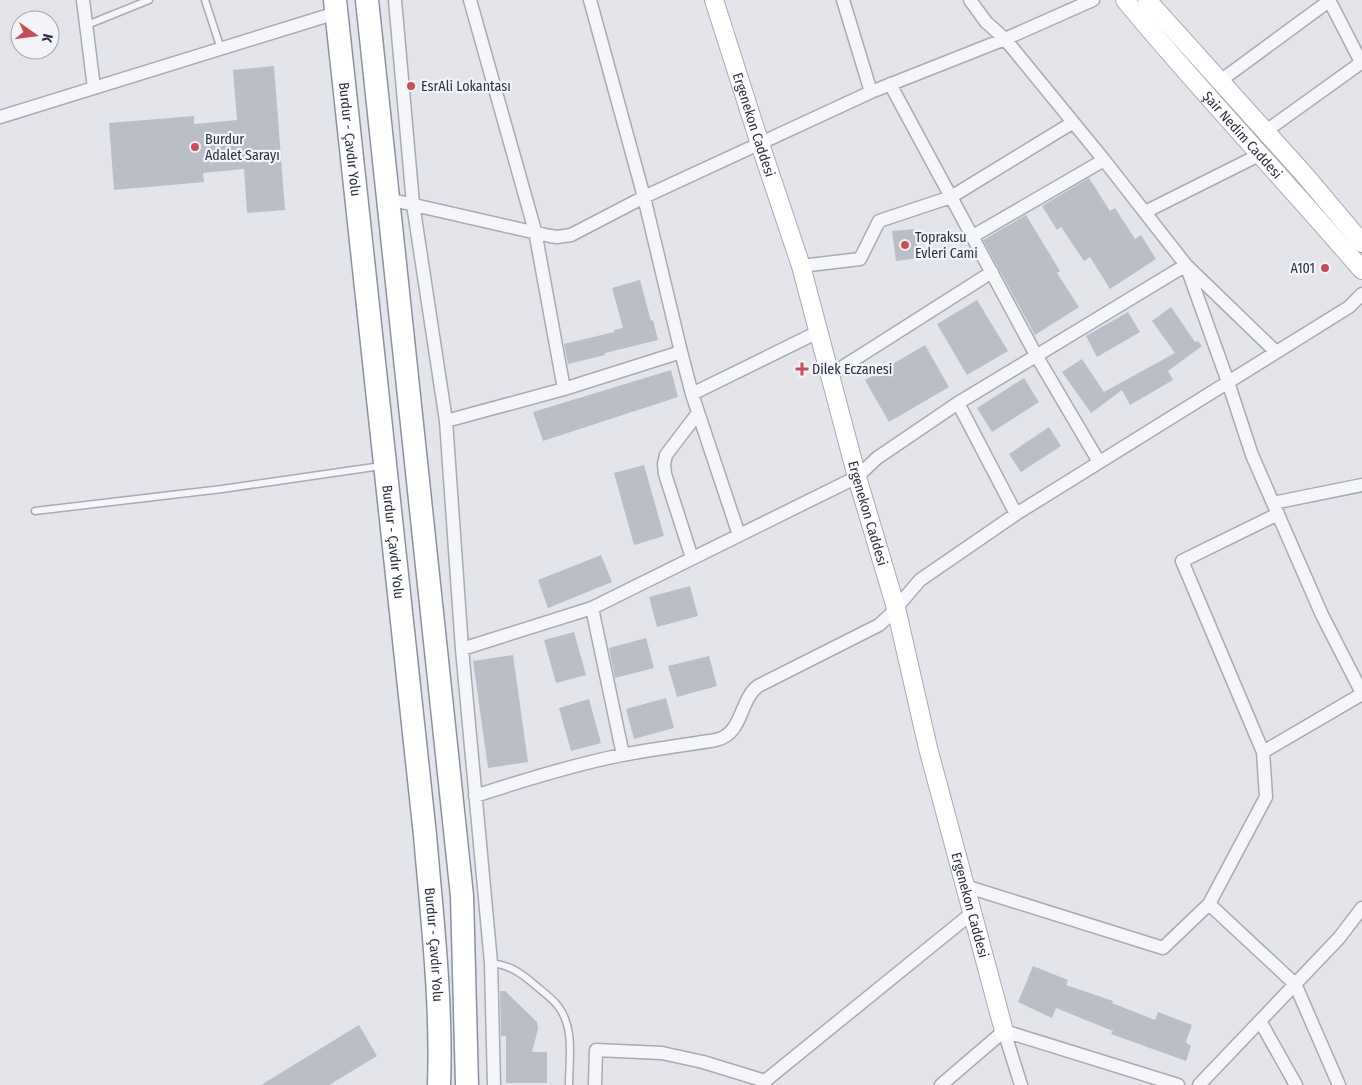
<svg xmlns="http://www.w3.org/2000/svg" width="1362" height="1085" font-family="'Fira Sans Condensed',sans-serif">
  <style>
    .building { fill: #babec7 }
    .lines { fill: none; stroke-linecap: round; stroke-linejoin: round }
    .lane-casing { stroke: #a8abb4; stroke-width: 9 }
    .street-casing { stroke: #a8abb4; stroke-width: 15 }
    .secondary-casing { stroke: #a8abb4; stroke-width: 20 }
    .highway-casing { stroke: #8a91a0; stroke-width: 25 }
    .lane { stroke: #f5f6f9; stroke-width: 6 }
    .street { stroke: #f5f6f9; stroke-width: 12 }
    .secondary { stroke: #fff; stroke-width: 18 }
    .highway { stroke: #fff; stroke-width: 22 }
    .poi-dot { fill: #c94d54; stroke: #f2f4f8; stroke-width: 2 }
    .labels { text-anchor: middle; stroke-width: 4.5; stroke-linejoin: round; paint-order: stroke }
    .poi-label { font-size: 14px; fill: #2b3142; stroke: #f2f4f8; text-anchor: start }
    .street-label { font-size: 14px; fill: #2b3142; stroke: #f2f4f8 }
  </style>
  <rect width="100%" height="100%" fill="#e3e5ea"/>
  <path class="building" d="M 274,66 L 285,210 L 247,213 L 244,169 L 203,173 L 204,182 L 114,190 L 109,123 L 194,116 L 194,124 L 237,120 L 233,70 Z
    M 1089,178 L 1110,211 L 1115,208 L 1135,239 L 1141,235 L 1156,259 L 1110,289 L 1090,257 L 1084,261 L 1061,227 L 1057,230 L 1042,206 Z
    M 1026,215 L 1060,271 L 1057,273 L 1079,307 L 1035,335 L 983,240 Z
    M 915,229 L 919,258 L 896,261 L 892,231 Z
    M 640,280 L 651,321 L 653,320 L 658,340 L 605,353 L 605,355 L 568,364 L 564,344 L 614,332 L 614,330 L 623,328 L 612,288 Z
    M 977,300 L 1008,351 L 967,375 L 937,324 Z
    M 1171,307 L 1195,342 L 1198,341 L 1202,346 L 1168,371 L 1173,380 L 1130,405 L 1122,390 L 1091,413 L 1062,372 L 1082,359 L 1104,392 L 1175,353 L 1152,321 Z
    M 1128,312 L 1140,332 L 1097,357 L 1086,336 Z
    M 925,345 L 949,387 L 889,422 L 865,380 Z
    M 671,370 L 678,397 L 543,441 L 533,412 Z
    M 1024,378 L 1039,402 L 992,432 L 977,408 Z
    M 1049,427 L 1061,446 L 1021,472 L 1009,454 Z
    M 644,465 L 664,536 L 634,545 L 614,473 Z
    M 601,555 L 612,582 L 548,608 L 538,580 Z
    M 690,586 L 698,616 L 657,627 L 649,597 Z
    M 574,632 L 586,675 L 556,683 L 544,640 Z
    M 646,638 L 654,668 L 615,678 L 609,648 Z
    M 513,655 L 528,762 L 488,768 L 473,661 Z
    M 709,656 L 717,686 L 677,697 L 668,666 Z
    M 666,698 L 674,728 L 634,739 L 626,709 Z
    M 589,699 L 601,743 L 571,751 L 559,708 Z
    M 1033,966 L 1068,980 L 1066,985 L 1113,1001 L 1112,1003 L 1155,1020 L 1158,1012 L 1192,1025 L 1186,1042 L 1191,1046 L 1186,1061 L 1111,1034 L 1113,1031 L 1056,1008 L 1052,1018 L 1018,1002 Z
    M 500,991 L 505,991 L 537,1022 L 538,1029 L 532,1052 L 547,1052 L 547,1083 L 506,1083 L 506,1036 L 501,1036 Z
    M 359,1025 L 377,1056 L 329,1085 L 261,1085 Z"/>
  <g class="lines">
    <defs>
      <path id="lane" d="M 205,0 L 221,49
        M 87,25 L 149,0
        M 35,511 L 222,489 L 381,466
        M 491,963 C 510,965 521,973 535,985 C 543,992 552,998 558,1006 C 575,1028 569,1059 569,1085"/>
      <path id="street" d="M 83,0 L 94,88
        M 395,0 L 413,204 L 446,421 L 462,649 L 491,963 L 494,1085
        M 470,0 L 535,231 L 564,389
        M 590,0 L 644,197 L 681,352 L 692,394 L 739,535
        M 970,0 L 986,22 L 1005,39 L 1104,160 L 1186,265 L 1228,382 L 1252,455 L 1322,615 L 1362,693
        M 1329,0 L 1362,64
        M 1220,81 L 1329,1
        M 890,84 L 951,197 L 1072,123
        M 871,92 L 1005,39 L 1093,0
        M 0,117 L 336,13
        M 1266,131 L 1362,62
        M 388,199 L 550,236 L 557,237 L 571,235 L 644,197 L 871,92 L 843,0
        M 1145,212 L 1261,154
        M 973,236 L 1104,160
        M 801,266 L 860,259 L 879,221 L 951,197 L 1036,355 L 1099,462
        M 830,375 L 992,272
        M 692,394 L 818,332
        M 958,403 L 1016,514
        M 446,421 L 564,389 L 681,352
        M 1273,503 L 1362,485
        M 1278,514 L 1182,561 L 1263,752 L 1266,797 L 1209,904 L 1295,984 L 1339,1085
        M 692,558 L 665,474 L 664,464 L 666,455 L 698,413
        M 592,608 L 623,755
        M 462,649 L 592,608 L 857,477 L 877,458 L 958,403 L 1186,265 L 1276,352
        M 1263,752 L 1362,694
        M 475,796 C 524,780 572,765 622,755 C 653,749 685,745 716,740 C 743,734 739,701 758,686 L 879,625 L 891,614 L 920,580 L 1016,514 L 1349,307 L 1362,294
        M 965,886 L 1163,948 L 1209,904
        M 1260,1021 L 1296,1085
        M 1004,1031 L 1178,1085
        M 1004,1031 L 1021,1085
        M 765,1081 L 972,913
        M 595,1085 L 596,1050 L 662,1053 L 703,1062 L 765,1081 L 765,1085
        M 941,1085 L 1004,1031
        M 1199,1085 L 1339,938 L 1362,908"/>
      <g id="secondary">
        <path id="s1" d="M 714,0 L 760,144 L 801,266 L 857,477 L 896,608 L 928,748 L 1004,1031"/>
        <path id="s2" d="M 1125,0 C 1201,92 1284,179 1362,270"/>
        <path d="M 1147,0 L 1303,173 L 1362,243"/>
      </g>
      <g id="highway">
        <path id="s3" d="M 335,0 L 425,835 C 432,918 442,1001 439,1085"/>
        <path d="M 367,0 L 462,896 L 467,1085"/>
      </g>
    </defs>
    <use href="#lane" class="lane-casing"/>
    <use href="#street" class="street-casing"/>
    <use href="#secondary" class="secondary-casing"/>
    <use href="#highway" class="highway-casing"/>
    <use href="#lane" class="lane"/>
    <use href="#street" class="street"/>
    <use href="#secondary" class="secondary"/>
    <use href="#highway" class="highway"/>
  </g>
  <g class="poi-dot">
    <circle cx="411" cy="86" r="5"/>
    <circle cx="195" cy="147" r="5"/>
    <circle cx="905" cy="245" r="5"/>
    <circle cx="1325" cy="268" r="5"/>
    <path d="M799.5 361.5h5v5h5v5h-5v5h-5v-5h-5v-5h5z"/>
  </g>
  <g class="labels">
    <g class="poi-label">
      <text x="421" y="91">EsrAli Lokantası</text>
      <text x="205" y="144">Burdur<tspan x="205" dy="16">Adalet Sarayı</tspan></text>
      <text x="915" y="242">Topraksu<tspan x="915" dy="16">Evleri Cami</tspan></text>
      <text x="1315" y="273" text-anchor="end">A101</text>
      <text x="812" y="374">Dilek Eczanesi</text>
    </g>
    <g class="street-label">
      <text dy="5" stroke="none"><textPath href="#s1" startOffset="131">Ergenekon Caddesi</textPath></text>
      <text dy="5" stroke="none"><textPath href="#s2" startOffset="179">Şair Nedim Caddesi</textPath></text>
      <text dy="5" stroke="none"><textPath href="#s3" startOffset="140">Burdur - Çavdır Yolu</textPath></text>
      <text dy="5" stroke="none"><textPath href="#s1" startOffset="536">Ergenekon Caddesi</textPath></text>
      <text dy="5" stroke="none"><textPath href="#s3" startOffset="545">Burdur - Çavdır Yolu</textPath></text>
      <text dy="5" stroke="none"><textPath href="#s1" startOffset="941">Ergenekon Caddesi</textPath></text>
      <text dy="5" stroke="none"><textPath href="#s3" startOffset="950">Burdur - Çavdır Yolu</textPath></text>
    </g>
  </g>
  <g transform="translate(35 35) rotate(104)"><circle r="24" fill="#f2f4f8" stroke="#a2a6af"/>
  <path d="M0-4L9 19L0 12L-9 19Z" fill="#c94d54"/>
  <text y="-8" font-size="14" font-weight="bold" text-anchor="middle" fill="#2b3142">K</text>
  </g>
</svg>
